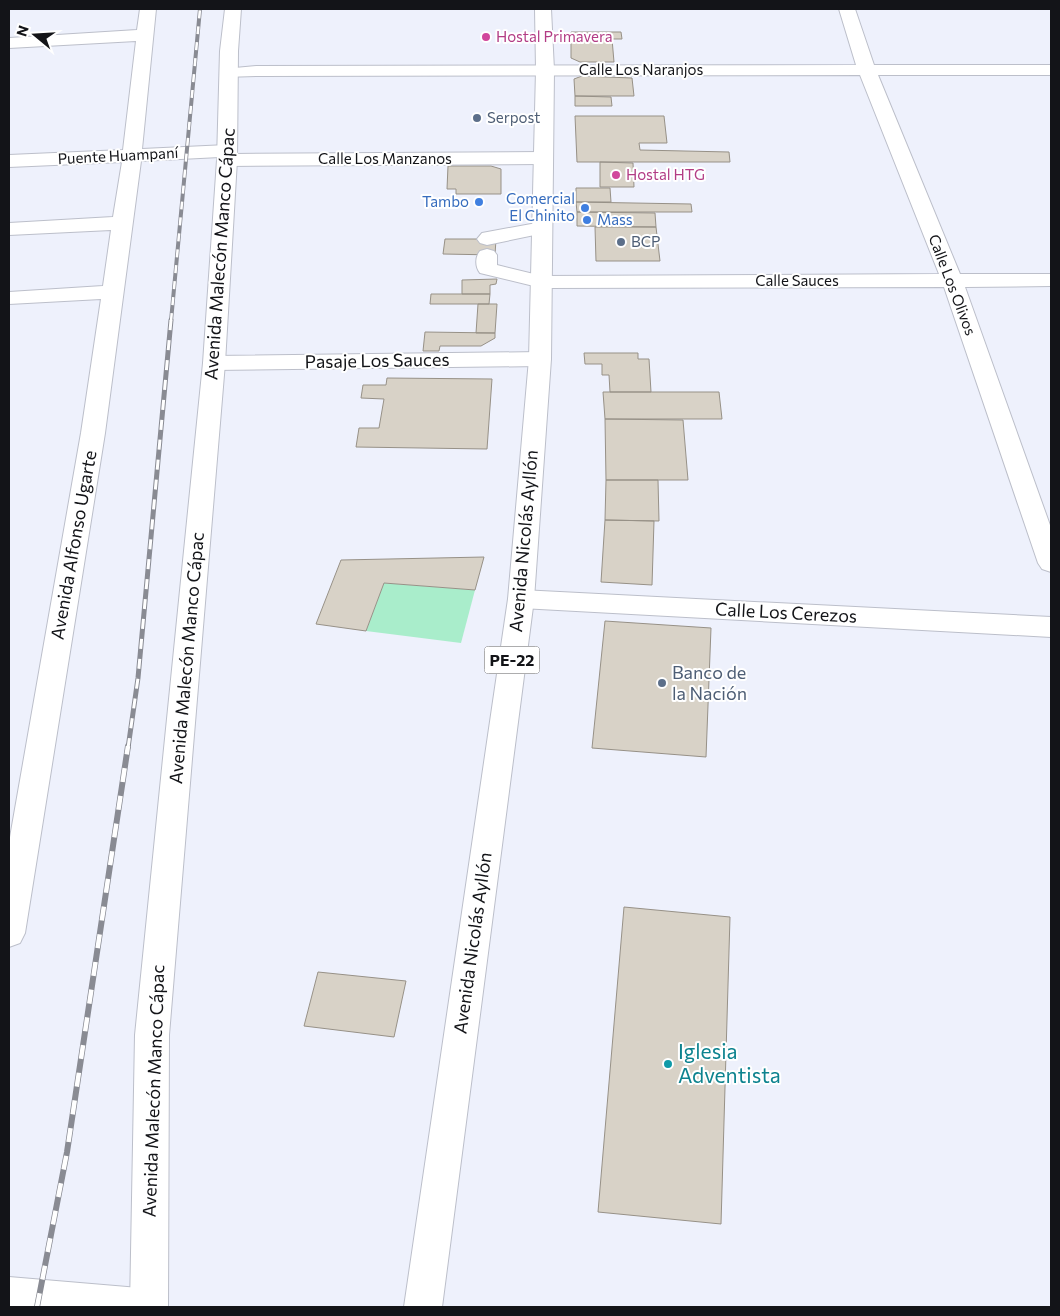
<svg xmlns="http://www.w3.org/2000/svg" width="1060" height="1316" font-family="Commissioner,sans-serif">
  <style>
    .green { fill: #a9edcb }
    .building { fill: #d8d2c7; stroke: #979187 }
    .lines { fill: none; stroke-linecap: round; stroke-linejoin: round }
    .minor-casing { stroke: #bcbfca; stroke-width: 2 }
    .highway-casing { stroke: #bcbfca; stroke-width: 2 }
    .minor { fill: #fff; fill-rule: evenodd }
    .highway { fill: #fff; fill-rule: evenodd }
    .rail-far2-casing { stroke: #898b93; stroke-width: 4 }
    .rail-far1-casing { stroke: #898b93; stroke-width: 5 }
    .rail-casing { stroke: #898b93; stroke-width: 6 }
    .rail-far2 { stroke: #fff; stroke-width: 2.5; stroke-dasharray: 8; stroke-linecap: butt }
    .rail-far1 { stroke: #fff; stroke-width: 3; stroke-dasharray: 10; stroke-linecap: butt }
    .rail { stroke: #fff; stroke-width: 4.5; stroke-dasharray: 14; stroke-linecap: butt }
    .hotel-dot { fill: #d1479c; stroke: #fff; stroke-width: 2 }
    .service-dot { fill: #5c6f8a; stroke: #fff; stroke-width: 2 }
    .shop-dot { fill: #3f7fe0; stroke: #fff; stroke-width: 2 }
    .culture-dot { fill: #0f9aa8; stroke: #fff; stroke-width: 2 }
    .labels { text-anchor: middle; stroke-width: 4; stroke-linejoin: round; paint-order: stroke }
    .far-hotel-label { font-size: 15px; fill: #b23c85; stroke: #fff; text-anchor: start }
    .far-street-label { font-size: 15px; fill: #131418; stroke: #fff }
    .far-service-label { font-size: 15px; fill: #4e5e75; stroke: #fff; text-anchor: start }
    .far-shop-label { font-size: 15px; fill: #366cbe; stroke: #fff; text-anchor: end }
    .shield { fill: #fff; stroke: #5a5a5d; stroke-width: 1 }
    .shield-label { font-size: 16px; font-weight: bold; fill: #131418 }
    .street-label { font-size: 18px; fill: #131418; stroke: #fff }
    .service-label { font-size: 18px; fill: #4e5e75; stroke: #fff; text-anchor: start }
    .near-culture-label { font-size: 21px; fill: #0d838f; stroke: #fff; text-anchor: start }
  </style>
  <rect width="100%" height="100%" fill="#eef1fc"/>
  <path class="green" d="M 384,583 L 475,590 L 461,643 L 366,631 Z"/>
  <path class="building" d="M 571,32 L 621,32 L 622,39 L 612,39 L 614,62 L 580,62 L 571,58 Z
    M 582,76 L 632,78 L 634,96 L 575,96 L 574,79 Z
    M 575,96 L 611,97 L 612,106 L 575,106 Z
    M 575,116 L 664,116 L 667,143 L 639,143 L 640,150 L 729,152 L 730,162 L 577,162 Z
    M 600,162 L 633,163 L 634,187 L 600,187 Z
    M 448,166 L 491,166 L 501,169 L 501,194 L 456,194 L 456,189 L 447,189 Z
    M 576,188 L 610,188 L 611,202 L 576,202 Z
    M 576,202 L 691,204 L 692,212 L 577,212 Z
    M 577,212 L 655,213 L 656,227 L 577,226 Z
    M 595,227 L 656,227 L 660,261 L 596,261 Z
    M 445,239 L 496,239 L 495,255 L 443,254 Z
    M 497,279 L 496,284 L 490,285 L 490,294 L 462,294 L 462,280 Z
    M 431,294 L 490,294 L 489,304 L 430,304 Z
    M 478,304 L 497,304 L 495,333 L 476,333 Z
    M 425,332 L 495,333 L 495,338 L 481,346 L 440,346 L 439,351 L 423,351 Z
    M 584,353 L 638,353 L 638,359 L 649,359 L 651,392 L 610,392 L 609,375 L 602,375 L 602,364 L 585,364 Z
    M 387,378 L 492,379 L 487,449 L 356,447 L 359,428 L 379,428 L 384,399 L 361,398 L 363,385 L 386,385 Z
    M 603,392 L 719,392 L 722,419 L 605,419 Z
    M 605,419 L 683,420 L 688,480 L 606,480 Z
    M 606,480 L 658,480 L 659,521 L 605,520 Z
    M 605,520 L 654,521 L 652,585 L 601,582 Z
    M 484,557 L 475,590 L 384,583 L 366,631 L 316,624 L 341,560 Z
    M 605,621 L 711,628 L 706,757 L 592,748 Z
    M 624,907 L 730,917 L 721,1224 L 598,1212 Z
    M 318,972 L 406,981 L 394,1037 L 304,1026 Z"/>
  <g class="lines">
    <defs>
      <path id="minor" d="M 140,9 L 156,9 L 142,149 L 227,145 L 234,147 L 236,151 L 234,154 L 543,152 L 550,154 L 553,158 L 550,162 L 543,164 L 227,166 L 220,164 L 217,160 L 220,157 L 141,161 L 105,433 L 25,933 L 20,943 L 9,947 L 9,843 L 81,433 L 101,299 L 9,304 L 9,292 L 103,286 L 111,230 L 9,235 L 9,223 L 113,217 L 122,162 L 9,167 L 9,155 L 123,150 L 136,41 L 9,48 L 9,38 L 137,30 Z
        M 839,9 L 855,9 L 874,65 L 1051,65 L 1051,75 L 878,75 L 960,274 L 1051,274 L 1051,286 L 965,287 L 1051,528 L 1051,572 L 1042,569 L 1038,563 L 944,287 L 542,288 L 480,273 C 475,267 475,257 480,251 L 487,249 L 494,251 L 497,255 L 497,265 L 542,276 L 939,274 L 860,75 L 256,76 L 224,77 L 221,73 L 224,69 L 256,66 L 856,65 Z
        M 542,222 L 549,224 L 552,228 L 549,232 L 487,245 L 480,243 L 477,239 L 482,233 Z
        M 540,352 L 548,354 L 551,359 L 548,364 L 540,366 L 214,370 L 206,368 L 203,363 L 206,358 L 214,356 Z
        M 521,590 L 1051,617 L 1051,637 L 521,608 L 512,606 L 508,599 L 512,592 Z
        M 9,1277 L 139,1288 L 153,1293 L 158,1307 L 9,1307 Z"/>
      <path id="highway" d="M 225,9 L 241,9 L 238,51 L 237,160 L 225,363 L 169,1035 L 168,1307 L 130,1307 L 135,1035 L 203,363 L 217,160 L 220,51 Z
        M 535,9 L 551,9 L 554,70 L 551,359 L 534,599 L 442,1307 L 404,1307 L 508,599 L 529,359 L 536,70 Z"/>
    </defs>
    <use href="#minor" class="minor-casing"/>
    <use href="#highway" class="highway-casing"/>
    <use href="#minor" class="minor"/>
    <use href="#highway" class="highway"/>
    <defs>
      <path id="rail-far2" d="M 171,321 L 200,9"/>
      <path id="rail-far1" d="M 128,748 L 138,678 L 171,320"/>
      <path id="rail" d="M 37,1307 L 67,1152 L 128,746"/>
    </defs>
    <use href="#rail-far2" class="rail-far2-casing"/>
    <use href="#rail-far1" class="rail-far1-casing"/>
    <use href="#rail" class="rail-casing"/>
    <use href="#rail-far2" class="rail-far2"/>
    <use href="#rail-far1" class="rail-far1"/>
    <use href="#rail" class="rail"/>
  </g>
  <g class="hotel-dot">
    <circle cx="486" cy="37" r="5"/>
    <circle cx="616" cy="175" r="5"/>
  </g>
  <g class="service-dot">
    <circle cx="477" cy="118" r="5"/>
    <circle cx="621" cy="242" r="5"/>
    <circle cx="662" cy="683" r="5"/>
  </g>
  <g class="shop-dot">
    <circle cx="479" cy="202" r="5"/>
    <circle cx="585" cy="208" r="5"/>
    <circle cx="587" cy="220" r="5"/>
  </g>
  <circle class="culture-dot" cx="668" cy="1064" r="5"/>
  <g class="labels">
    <g class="far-hotel-label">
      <text x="496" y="42">Hostal Primavera</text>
      <text x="626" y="180">Hostal HTG</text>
    </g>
    <g class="far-street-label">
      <text x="641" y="75">Calle Los Naranjos</text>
      <text transform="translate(118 156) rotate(-3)" y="5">Puente Huampaní</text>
      <text x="385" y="164">Calle Los Manzanos</text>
      <text x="797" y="286">Calle Sauces</text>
      <text transform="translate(952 285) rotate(69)" y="5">Calle Los Olivos</text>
    </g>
    <g class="far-service-label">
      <text x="487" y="123">Serpost</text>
      <text x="631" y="247">BCP</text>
    </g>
    <g class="far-shop-label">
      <text x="575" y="204">Comercial<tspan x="575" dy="17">El Chinito</tspan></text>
      <text x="469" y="207">Tambo</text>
      <text x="597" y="225" text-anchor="start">Mass</text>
    </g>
    <rect class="shield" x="484.5" y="646.5" width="55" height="27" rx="4"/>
    <g class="shield-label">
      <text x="512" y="666">PE-22</text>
    </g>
    <g class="street-label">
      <text transform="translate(220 254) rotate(-86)" y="6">Avenida Malecón Manco Cápac</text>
      <text transform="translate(377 361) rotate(-1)" y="6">Pasaje Los Sauces</text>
      <text transform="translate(524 541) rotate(-85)" y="6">Avenida Nicolás Ayllón</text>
      <text transform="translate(74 545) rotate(-80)" y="6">Avenida Alfonso Ugarte</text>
      <text transform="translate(786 613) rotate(3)" y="6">Calle Los Cerezos</text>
      <text transform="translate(187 658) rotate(-85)" y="6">Avenida Malecón Manco Cápac</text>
      <text transform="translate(473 943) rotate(-82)" y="6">Avenida Nicolás Ayllón</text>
      <text transform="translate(154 1091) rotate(-88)" y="6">Avenida Malecón Manco Cápac</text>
    </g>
    <g class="service-label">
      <text x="672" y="679">Banco de<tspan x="672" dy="21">la Nación</tspan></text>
    </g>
    <g class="near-culture-label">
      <text x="678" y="1059">Iglesia<tspan x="678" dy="24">Adventista</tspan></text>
    </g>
  </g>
  <rect width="1060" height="1316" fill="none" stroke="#131418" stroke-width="20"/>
  <g transform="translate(35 35) rotate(288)" stroke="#ffffff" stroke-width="4" paint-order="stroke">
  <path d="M0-4L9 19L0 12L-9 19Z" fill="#131418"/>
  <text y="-8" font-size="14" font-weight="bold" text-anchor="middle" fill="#131418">N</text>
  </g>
</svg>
